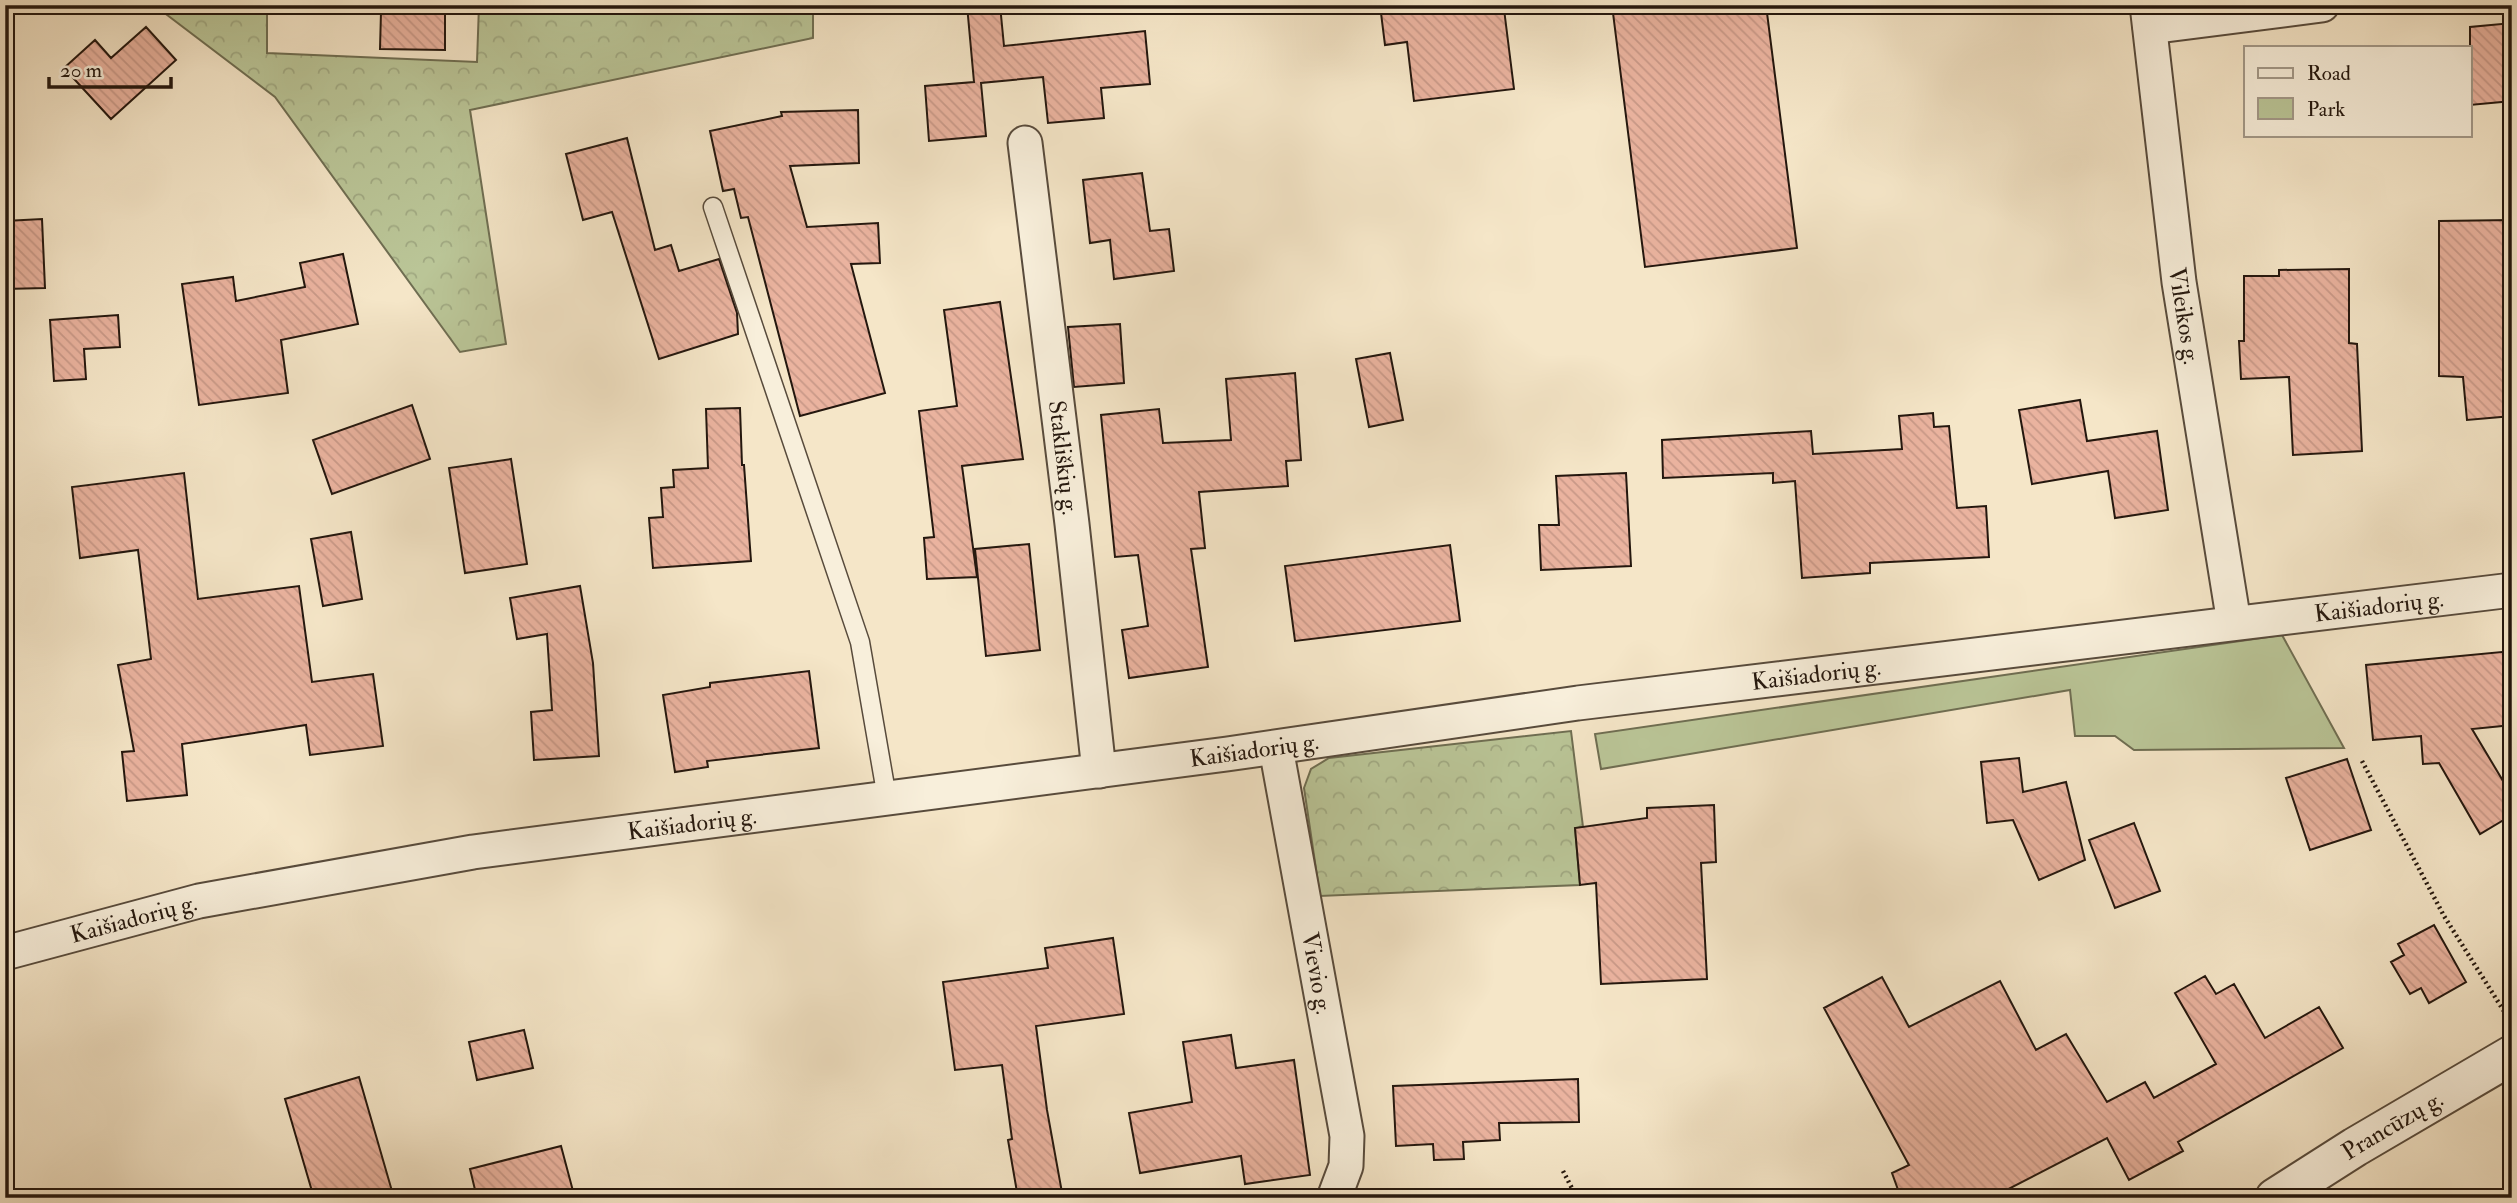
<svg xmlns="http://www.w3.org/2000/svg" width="2517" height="1203" font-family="'IM FELL Double Pica',serif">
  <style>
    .green { fill: #bac597; stroke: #6f6e52; stroke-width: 2 }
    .forest { fill: url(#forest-crowns); stroke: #6f6e52; stroke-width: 2 }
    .building { fill: url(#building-back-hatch); stroke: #24170e; stroke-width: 2 }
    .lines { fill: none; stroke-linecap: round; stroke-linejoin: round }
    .service-casing { stroke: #584b3c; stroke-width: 21 }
    .minor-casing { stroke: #584b3c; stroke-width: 37 }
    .tertiary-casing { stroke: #584b3c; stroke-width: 42 }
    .path { stroke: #24170e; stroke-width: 4.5; stroke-dasharray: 2 3.5; stroke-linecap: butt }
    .service { stroke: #f8efdb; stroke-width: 18 }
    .minor { stroke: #f8efdb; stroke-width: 33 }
    .tertiary { stroke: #f8efdb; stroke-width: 38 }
    .labels { text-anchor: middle; stroke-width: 5; stroke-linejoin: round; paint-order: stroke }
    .street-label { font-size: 24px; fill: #24170e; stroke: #f8efdb }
  </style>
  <defs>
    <pattern id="forest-crowns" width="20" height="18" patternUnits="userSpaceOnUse" patternTransform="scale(1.75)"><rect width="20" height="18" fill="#bac597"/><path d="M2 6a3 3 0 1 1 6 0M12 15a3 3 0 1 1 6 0" fill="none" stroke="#a0a881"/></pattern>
    <pattern id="building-back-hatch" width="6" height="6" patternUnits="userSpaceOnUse" patternTransform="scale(1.75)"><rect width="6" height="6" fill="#eab39f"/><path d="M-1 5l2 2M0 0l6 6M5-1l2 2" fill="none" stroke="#c99988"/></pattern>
  </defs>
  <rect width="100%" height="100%" fill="#f5e6c8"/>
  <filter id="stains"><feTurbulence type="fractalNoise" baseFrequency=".00286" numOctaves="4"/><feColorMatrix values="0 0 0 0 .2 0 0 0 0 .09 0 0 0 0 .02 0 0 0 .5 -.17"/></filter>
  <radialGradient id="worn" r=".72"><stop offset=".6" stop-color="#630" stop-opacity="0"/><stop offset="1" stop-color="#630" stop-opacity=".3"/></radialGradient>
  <path class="green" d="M 2282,635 L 2344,748 L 2134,750 L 2115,736 L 2075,736 L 2070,690 L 1601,769 L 1595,734 Z"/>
  <path class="forest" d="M 154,5 L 267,5 L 267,53 L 477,62 L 479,5 L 813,5 L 813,38 L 470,110 L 506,344 L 460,352 L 275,97 Z
    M 1571,731 L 1583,827 L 1575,828 L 1580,885 L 1320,896 L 1304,788 L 1311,769 L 1329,758 Z"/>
  <path class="building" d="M 967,5 L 1000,5 L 1004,46 L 1145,31 L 1150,84 L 1101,88 L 1104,118 L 1048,123 L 1043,77 L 981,83 L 986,136 L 929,141 L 925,86 L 974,82 Z
    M 1380,5 L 1463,5 L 1464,14 L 1504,9 L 1514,89 L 1414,101 L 1407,42 L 1385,45 Z
    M 1612,5 L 1766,5 L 1797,248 L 1645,267 Z
    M 381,12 L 445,14 L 445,50 L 380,49 Z
    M 2512,23 L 2512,101 L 2470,105 L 2470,27 Z
    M 146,27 L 176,60 L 111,119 L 64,68 L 95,40 L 111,58 Z
    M 858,110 L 859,163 L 790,166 L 807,227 L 878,223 L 880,263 L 851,264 L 885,393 L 800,416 L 748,217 L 741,218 L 734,189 L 723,191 L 710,131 L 782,116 L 781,112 Z
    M 627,138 L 655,250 L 671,245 L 679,271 L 719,259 L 737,313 L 738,334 L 659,359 L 612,212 L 583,220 L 566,154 Z
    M 1142,173 L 1150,231 L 1169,229 L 1174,271 L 1114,279 L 1110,240 L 1090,243 L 1083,180 Z
    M 42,219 L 45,288 L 5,289 L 5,221 Z
    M 2512,220 L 2512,416 L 2467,420 L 2463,377 L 2439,376 L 2439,221 Z
    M 343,254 L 358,324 L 281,340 L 288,393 L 199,405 L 182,284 L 233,277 L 236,301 L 305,287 L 300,263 Z
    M 2349,269 L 2349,343 L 2357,344 L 2362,451 L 2293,455 L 2289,377 L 2241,379 L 2239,341 L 2244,341 L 2244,276 L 2279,276 L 2279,270 Z
    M 1000,302 L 1023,459 L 962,466 L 977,577 L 927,579 L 924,538 L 934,537 L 919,411 L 957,406 L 944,310 Z
    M 118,315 L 120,347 L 84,349 L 86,379 L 54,381 L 50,320 Z
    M 1120,324 L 1124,383 L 1074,387 L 1068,327 Z
    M 1390,353 L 1403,420 L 1369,427 L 1356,359 Z
    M 1295,373 L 1301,460 L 1286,461 L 1288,486 L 1199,492 L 1205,548 L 1191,549 L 1208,667 L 1129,678 L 1122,630 L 1148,626 L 1138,555 L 1115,557 L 1101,415 L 1159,409 L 1163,443 L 1231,440 L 1226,379 Z
    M 2080,400 L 2087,441 L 2157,431 L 2168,510 L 2115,518 L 2108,471 L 2032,484 L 2019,410 Z
    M 412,405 L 430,459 L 332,494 L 313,440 Z
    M 740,408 L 742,465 L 744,465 L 751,561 L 653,568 L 649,518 L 663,517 L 661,488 L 674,487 L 673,470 L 708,468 L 706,409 Z
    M 1933,413 L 1934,427 L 1949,426 L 1957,508 L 1986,506 L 1989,557 L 1870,563 L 1870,573 L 1802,578 L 1795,481 L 1773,483 L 1773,473 L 1663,478 L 1662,440 L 1811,431 L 1813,454 L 1902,449 L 1899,416 Z
    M 511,459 L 527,564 L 465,573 L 449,468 Z
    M 184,473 L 198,599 L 299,586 L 312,682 L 373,674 L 383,746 L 310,755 L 306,725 L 182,744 L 187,795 L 127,801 L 122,752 L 134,751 L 118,665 L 151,659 L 138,550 L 80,558 L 72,487 Z
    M 1626,473 L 1631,566 L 1541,570 L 1539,525 L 1559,525 L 1556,476 Z
    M 351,532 L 362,599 L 323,606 L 311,539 Z
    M 1029,544 L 1040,650 L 986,656 L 975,549 Z
    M 1450,545 L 1460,621 L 1295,641 L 1285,566 Z
    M 580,586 L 593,663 L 599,756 L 534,760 L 531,712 L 552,710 L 547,634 L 517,639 L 510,598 Z
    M 2512,651 L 2512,725 L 2472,729 L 2512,796 L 2512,815 L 2480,834 L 2439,763 L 2423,764 L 2421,736 L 2373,740 L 2366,665 Z
    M 809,671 L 819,748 L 707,761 L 708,767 L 675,772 L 663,695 L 710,687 L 710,683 Z
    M 2019,758 L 2023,792 L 2066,782 L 2085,860 L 2039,880 L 2013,820 L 1987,823 L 1981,762 Z
    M 2347,759 L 2371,830 L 2310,850 L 2286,778 Z
    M 1714,805 L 1716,862 L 1701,863 L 1707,979 L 1601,984 L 1596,883 L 1580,885 L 1575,828 L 1647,818 L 1647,808 Z
    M 2134,823 L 2160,891 L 2115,908 L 2089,840 Z
    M 2434,925 L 2466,982 L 2429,1003 L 2421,988 L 2410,994 L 2391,962 L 2404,955 L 2398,944 Z
    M 1113,938 L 1124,1014 L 1036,1026 L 1047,1110 L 1063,1198 L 1018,1198 L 1008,1140 L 1012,1139 L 1002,1065 L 955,1070 L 943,982 L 1048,968 L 1045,948 Z
    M 2205,976 L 2216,994 L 2234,984 L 2265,1038 L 2319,1007 L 2343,1048 L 2178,1142 L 2183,1151 L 2129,1180 L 2107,1138 L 1991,1198 L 1901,1198 L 1892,1173 L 1909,1165 L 1824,1008 L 1882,977 L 1909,1027 L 2000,981 L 2036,1050 L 2066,1034 L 2107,1102 L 2145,1082 L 2154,1098 L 2216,1064 L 2175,993 Z
    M 524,1030 L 533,1068 L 477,1080 L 469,1042 Z
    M 1231,1035 L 1236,1068 L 1294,1060 L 1310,1175 L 1245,1184 L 1241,1156 L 1140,1173 L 1129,1113 L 1192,1102 L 1183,1042 Z
    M 359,1077 L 394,1198 L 314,1198 L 285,1099 Z
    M 1578,1079 L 1579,1122 L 1499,1123 L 1500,1140 L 1463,1142 L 1464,1159 L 1434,1160 L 1433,1144 L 1396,1146 L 1393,1086 Z
    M 561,1146 L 573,1191 L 545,1198 L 477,1198 L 470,1169 Z"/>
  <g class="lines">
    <defs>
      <path id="service" d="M 713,207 L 860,642 L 887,798"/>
      <g id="minor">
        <path id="s1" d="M 2147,5 L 2179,282 L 2234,623"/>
        <path d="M 2150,27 L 2322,5"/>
        <path id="s2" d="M 1025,143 L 1072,524 L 1099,771"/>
        <path id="s3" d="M 1276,748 L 1347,1136 L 1346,1166 L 1334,1198"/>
        <path id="s4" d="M 5,953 L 199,901 L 473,852 L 1227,754 L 1578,703 L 2512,590"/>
      </g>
      <g id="tertiary">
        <path id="s5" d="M 2275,1198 L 2355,1147 L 2512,1055"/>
      </g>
    </defs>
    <use href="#service" class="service-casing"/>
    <use href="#minor" class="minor-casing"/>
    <use href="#tertiary" class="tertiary-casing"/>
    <path class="path" d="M 2362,761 L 2444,916 L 2507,1016
      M 1563,1171 L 1577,1198"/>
    <use href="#service" class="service"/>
    <use href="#minor" class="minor"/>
    <use href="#tertiary" class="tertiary"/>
  </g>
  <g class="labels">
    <g class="street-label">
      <text dy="8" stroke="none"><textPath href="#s1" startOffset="313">Vileikos g.</textPath></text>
      <text dy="8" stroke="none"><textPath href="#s2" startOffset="317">Stakliškių g.</textPath></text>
      <text dy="8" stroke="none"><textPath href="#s4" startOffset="2401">Kaišiadorių g.</textPath></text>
      <text dy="8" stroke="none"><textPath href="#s4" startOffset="1834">Kaišiadorių g.</textPath></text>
      <text dy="8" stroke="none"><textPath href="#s4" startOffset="1267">Kaišiadorių g.</textPath></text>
      <text dy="8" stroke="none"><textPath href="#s4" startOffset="700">Kaišiadorių g.</textPath></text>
      <text dy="8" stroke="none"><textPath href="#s4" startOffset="133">Kaišiadorių g.</textPath></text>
      <text dy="8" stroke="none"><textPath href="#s3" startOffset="229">Vievio g.</textPath></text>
      <text dy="8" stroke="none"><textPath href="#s5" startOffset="138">Prancūzų g.</textPath></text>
    </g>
  </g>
  <rect width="2517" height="1203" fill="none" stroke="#f5e6c8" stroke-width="28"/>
  <rect x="7" y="7" width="2503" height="1189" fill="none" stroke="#24170e" stroke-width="3.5"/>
  <rect x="14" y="14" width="2489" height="1175" fill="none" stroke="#24170e" stroke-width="2"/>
  <rect x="2244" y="46" width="228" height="91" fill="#f8efdb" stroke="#a39989" stroke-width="2"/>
  <rect x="2258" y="68" width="35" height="10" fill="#f8efdb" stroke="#a39989" stroke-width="2"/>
  <text x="2307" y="80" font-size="21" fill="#24170e">Road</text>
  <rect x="2258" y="98" width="35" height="21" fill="#bac597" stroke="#a39989" stroke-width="2"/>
  <text x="2307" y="116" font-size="21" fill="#24170e">Park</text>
  <path d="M49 77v10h122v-10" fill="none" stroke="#24170e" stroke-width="3.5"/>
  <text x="60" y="77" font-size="21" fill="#24170e" stroke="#f8efdb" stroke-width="5" paint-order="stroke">20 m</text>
  <rect width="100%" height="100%" filter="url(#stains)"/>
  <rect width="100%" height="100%" fill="url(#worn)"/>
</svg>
